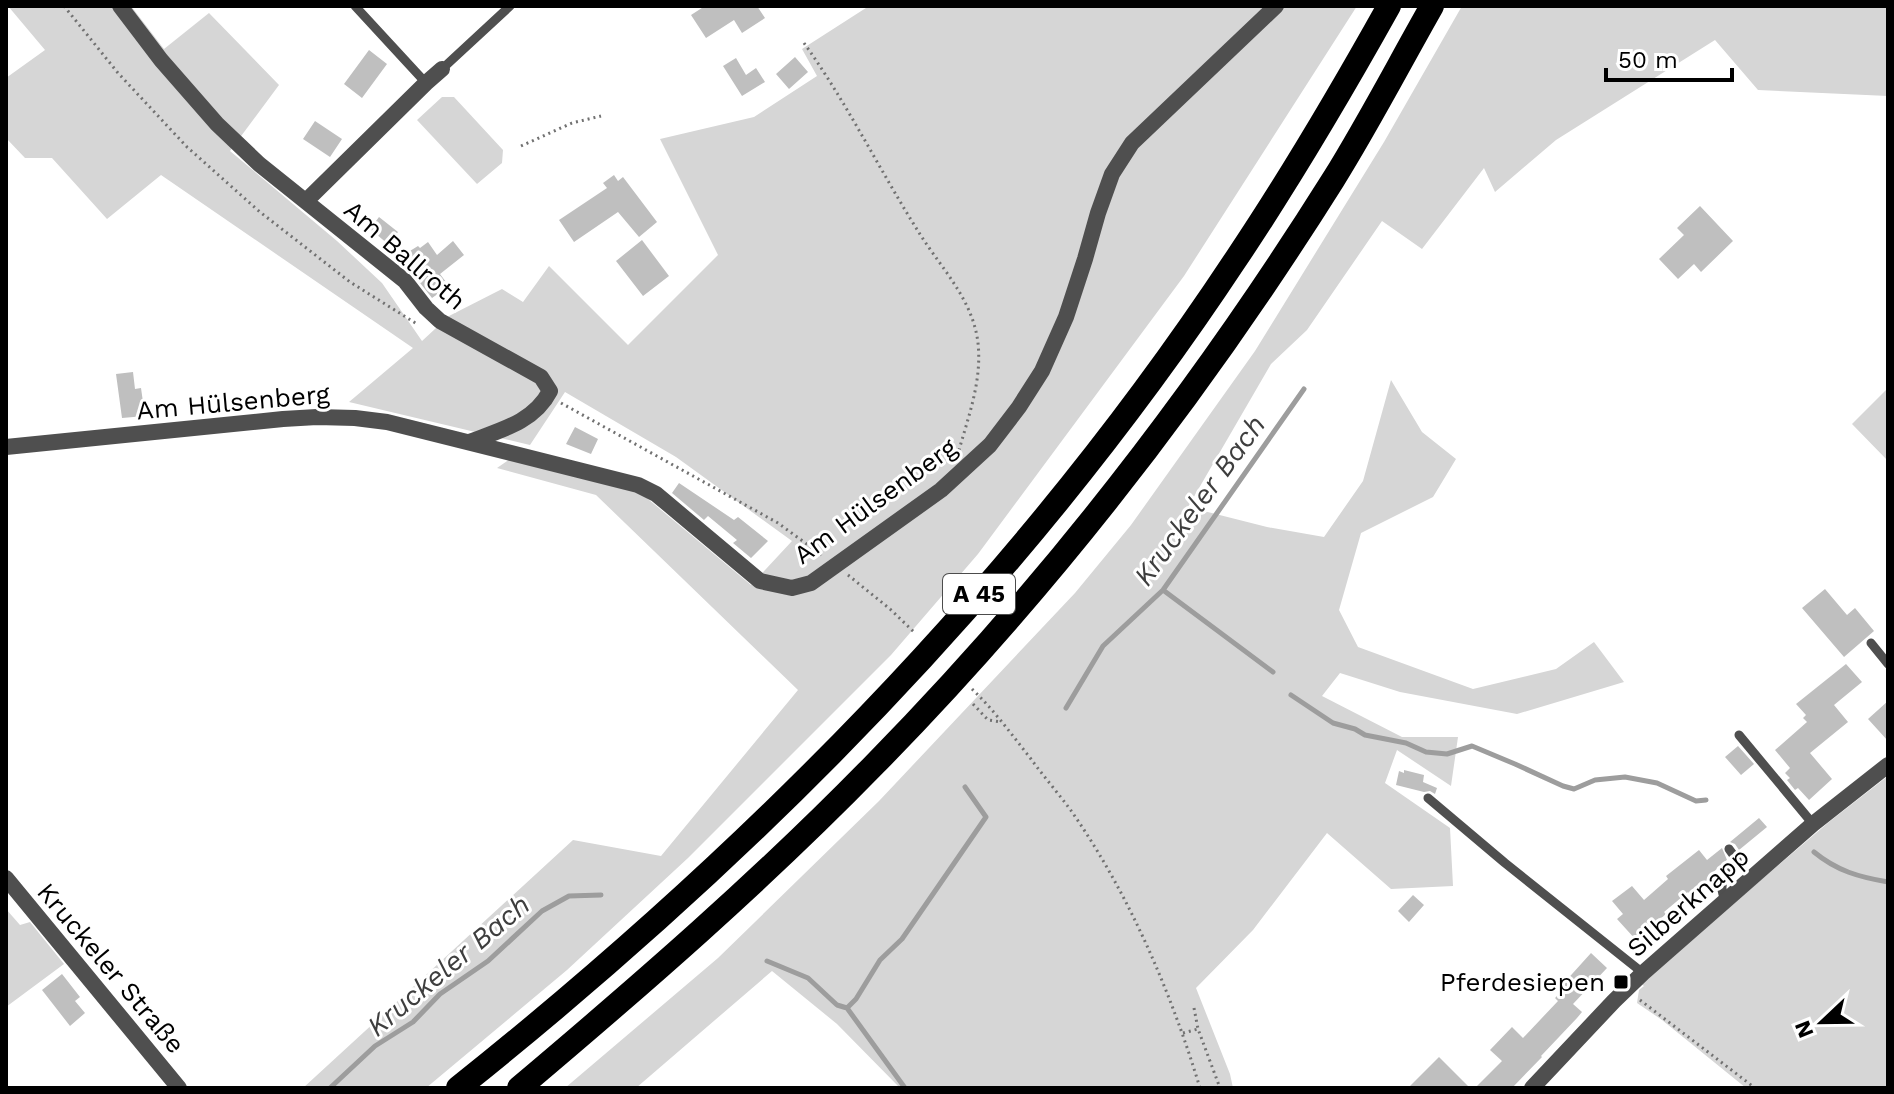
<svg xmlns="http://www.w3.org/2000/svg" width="1894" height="1094" font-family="'Work Sans',sans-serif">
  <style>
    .green { fill: #d6d6d6 }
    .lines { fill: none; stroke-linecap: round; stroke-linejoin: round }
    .stream { stroke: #9d9d9d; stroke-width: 5 }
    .building { fill: #bfbfbf }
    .path { stroke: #717171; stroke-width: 3; stroke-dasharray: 2 4; stroke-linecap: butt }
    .service { stroke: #4f4f4f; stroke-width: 9 }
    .minor { stroke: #4f4f4f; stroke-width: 16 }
    .tertiary { stroke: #4f4f4f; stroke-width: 16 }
    .motorway { stroke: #000; stroke-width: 24 }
    .poi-dot { fill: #000; stroke: #fff; stroke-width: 3 }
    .labels { text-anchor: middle; stroke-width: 6; stroke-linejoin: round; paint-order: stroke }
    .shield { fill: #fff; stroke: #4c4c4c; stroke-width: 2 }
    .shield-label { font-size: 24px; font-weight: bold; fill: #000 }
    .street-label { font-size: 26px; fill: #000; stroke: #fff }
    .poi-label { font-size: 26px; fill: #000; stroke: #fff; text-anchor: end }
    .water-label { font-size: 28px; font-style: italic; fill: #3e3e3e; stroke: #fff }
  </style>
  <rect width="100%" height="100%" fill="#fff"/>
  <path class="green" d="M 8,6 L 131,6 L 164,49 L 209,13 L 279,85 L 230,151 L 337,241 L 382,283 L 422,341 L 449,316 L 502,289 L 523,302 L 549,266 L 628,345 L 718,255 L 660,139 L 754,117 L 817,76 L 802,49 L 869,6 L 1357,6 L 1184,276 L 978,554 L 891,655 L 688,858 L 567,970 L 426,1088 L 303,1088 L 573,840 L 661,856 L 798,690 L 596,495 L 497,468 L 510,459 L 636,489 L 751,585 L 792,541 L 676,457 L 565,392 L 530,445 L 349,402 L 413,348 L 161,175 L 107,219 L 52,158 L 25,158 L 6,138 L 6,78 L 45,50 Z
    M 1462,6 L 1888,6 L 1888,96 L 1758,90 L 1715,40 L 1556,140 L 1495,192 L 1484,168 L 1422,249 L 1382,221 L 1307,330 L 1271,364 L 1188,507 L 1267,527 L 1324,537 L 1363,481 L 1391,380 L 1422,432 L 1456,459 L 1433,497 L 1361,533 L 1339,610 L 1358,647 L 1473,689 L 1556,669 L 1594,642 L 1624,682 L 1517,714 L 1400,692 L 1340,673 L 1322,696 L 1402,737 L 1458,737 L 1451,786 L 1397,750 L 1385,783 L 1450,828 L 1453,886 L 1391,889 L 1327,833 L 1253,930 L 1196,988 L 1230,1074 L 1233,1088 L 900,1088 L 837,1024 L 772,971 L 636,1088 L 565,1088 L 718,958 L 879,801 L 1075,593 L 1131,525 L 1255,351 L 1384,142 Z
    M 442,97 L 454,97 L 503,150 L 502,163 L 477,184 L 417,120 Z
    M 1888,388 L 1888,461 L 1852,424 Z
    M 1888,776 L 1888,1088 L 1746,1088 L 1662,1020 L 1637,1003 L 1639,990 L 1644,986 L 1640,983 L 1829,822 Z
    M 6,909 L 20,925 L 30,922 L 64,964 L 6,1007 Z"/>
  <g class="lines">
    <path class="stream" d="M 1163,590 L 1273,672
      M 1291,695 L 1333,723 L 1355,729 L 1365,735 L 1406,743 L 1426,752 L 1447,754 L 1472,746 L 1515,764 L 1563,786 L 1574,789 L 1595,780 L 1625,777 L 1657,783 L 1696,801 L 1706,800
      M 1066,708 L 1103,646 L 1163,590 L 1304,389
      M 1814,852 C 1837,871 1859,877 1888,882
      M 767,961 L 808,978 L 837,1005 L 847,1008 L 856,999 L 880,960 L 902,939 L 986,817 L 965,787
      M 847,1008 L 905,1088
      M 330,1088 L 375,1046 L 413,1022 L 440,994 L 488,961 L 542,911 L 569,896 L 601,895"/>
  </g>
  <path class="building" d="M 705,6 L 757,6 L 765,18 L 742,33 L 734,20 L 706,38 L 691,15 Z
    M 369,50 L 387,64 L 362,98 L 344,84 Z
    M 795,57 L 808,72 L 789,89 L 776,74 Z
    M 736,58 L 746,75 L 756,68 L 765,82 L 742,96 L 723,66 Z
    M 315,121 L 342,139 L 330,157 L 303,139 Z
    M 614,175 L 618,181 L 623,177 L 657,222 L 639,237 L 618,212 L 574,242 L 559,220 L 607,188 L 603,183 Z
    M 1700,206 L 1733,241 L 1701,272 L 1694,264 L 1678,279 L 1659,259 L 1684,235 L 1677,228 Z
    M 379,217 L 398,232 L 388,244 L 370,229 Z
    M 642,240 L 669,276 L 643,296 L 616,261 Z
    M 453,241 L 464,255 L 440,274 L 449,286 L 432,298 L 413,274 L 417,271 L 405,254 L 418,246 L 420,248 L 428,242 L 437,255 Z
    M 133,372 L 135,389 L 141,388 L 145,416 L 122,418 L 116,374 Z
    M 575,427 L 598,439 L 591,454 L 566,444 Z
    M 679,483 L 734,520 L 738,517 L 768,541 L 751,558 L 733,543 L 737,540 L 708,516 L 704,520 L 672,493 Z
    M 1825,589 L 1847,615 L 1855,608 L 1874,631 L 1844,657 L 1802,608 Z
    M 1846,664 L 1862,682 L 1834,705 L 1848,722 L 1810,753 L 1832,779 L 1809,800 L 1798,788 L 1795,790 L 1787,780 L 1790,778 L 1785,773 L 1790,768 L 1775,750 L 1807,722 L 1803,718 L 1806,715 L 1796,704 Z
    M 1888,701 L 1888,741 L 1868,719 Z
    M 1738,746 L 1754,764 L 1741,775 L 1725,757 Z
    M 1404,770 L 1424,775 L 1423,782 L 1437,788 L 1435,794 L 1430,791 L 1424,792 L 1396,785 L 1399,771 L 1404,773 Z
    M 1759,818 L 1767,827 L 1739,850 L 1735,844 L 1730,842 Z
    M 1722,848 L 1727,860 L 1710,875 L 1711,877 L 1690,894 L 1688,892 L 1664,912 L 1666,914 L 1636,940 L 1617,919 L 1623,914 L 1612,901 L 1632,886 L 1644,900 L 1668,879 L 1666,876 L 1699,850 L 1707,860 Z
    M 1413,895 L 1424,905 L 1409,922 L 1398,911 Z
    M 1591,953 L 1607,968 L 1573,1004 L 1582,1012 L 1577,1018 L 1541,1056 L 1542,1057 L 1512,1088 L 1475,1088 L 1502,1061 L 1490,1050 L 1512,1027 L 1523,1038 L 1558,1001 L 1555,998 L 1566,987 L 1563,984 Z
    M 62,974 L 80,997 L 75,1001 L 85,1013 L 70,1026 L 42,990 Z
    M 1439,1057 L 1470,1088 L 1408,1088 Z"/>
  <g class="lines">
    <path class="path" d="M 64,6 L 118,73 L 187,147 L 260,212 L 350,282 L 417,324
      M 804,43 C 847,103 879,169 918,231 C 940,267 973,299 978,343 C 982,380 969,415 959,450
      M 521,146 L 572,123 L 601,116
      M 561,403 L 778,523 L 823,556
      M 848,575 L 890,609 L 915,633
      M 972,689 C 994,710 1012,735 1031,759 C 1044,777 1059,794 1072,812 C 1129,894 1171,992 1200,1088
      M 973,704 L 988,720 L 1002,722
      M 1640,1000 L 1755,1088
      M 1194,1008 L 1198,1029 L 1220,1088
      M 1183,1033 L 1198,1029"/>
    <path class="service" d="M 355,6 L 426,83
      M 442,69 L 510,6
      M 1871,643 L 1888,664
      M 1739,735 L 1813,824
      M 1428,798 L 1505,863 L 1643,973
      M 1726,901 C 1716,884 1726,873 1737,860 L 1729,849"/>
    <path class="minor" d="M 120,6 L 161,60 L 217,124 L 259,164 L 405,281 L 426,308 L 440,321 L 541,377 L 550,391 C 534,422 501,430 469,442
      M 306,201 L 426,83 L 442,69
      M 6,447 L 283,419 L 317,417 L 355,418 L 387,422 L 638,485 L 656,494 L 760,581 L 792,588 L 811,583 L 941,490 L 990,445 L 1019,407 L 1042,371 L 1066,317 L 1085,259 L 1098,213 L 1112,174 L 1132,143 L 1276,6
      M 1532,1088 L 1614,1001 L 1643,973 L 1813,824 L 1888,765"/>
    <path class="tertiary" d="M 6,878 L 179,1088"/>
    <path class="motorway" d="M 458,1088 C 755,851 1026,577 1236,259 C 1291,177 1341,92 1389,6
      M 519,1088 C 641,985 762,880 874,765 C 1047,589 1201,390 1333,180 C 1368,124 1399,64 1432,6"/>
  </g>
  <rect class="poi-dot" x="1613" y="974" width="16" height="16" rx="4"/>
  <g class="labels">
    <rect class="shield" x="943" y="574" width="72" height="40" rx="6"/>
    <g class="shield-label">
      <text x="979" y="602">A 45</text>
    </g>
    <g class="street-label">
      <text transform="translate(405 255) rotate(41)" y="9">Am Ballroth</text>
      <text transform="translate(233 402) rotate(-5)" y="9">Am Hülsenberg</text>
      <text transform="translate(875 501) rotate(-36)" y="9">Am Hülsenberg</text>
      <text transform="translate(1688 902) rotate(-41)" y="9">Silberknapp</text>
      <text transform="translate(111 968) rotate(50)" y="9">Kruckeler Straße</text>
    </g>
    <g class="poi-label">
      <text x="1605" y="991">Pferdesiepen</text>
    </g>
    <g class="water-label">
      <text transform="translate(1199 500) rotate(-54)" y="10">Kruckeler Bach</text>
      <text transform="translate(448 965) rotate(-40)" y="10">Kruckeler Bach</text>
    </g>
  </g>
  <rect width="1894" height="1094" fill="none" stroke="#000000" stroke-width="16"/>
  <g transform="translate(1822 1022) rotate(248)" stroke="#ffffff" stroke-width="6" paint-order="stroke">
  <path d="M0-6L14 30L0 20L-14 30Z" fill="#000000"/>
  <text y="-12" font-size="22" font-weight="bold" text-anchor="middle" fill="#000000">N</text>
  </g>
  <path d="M1606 68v12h126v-12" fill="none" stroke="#000000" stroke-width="4"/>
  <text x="1618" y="68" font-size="24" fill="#000000" stroke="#ffffff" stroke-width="6" paint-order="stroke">50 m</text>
</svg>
